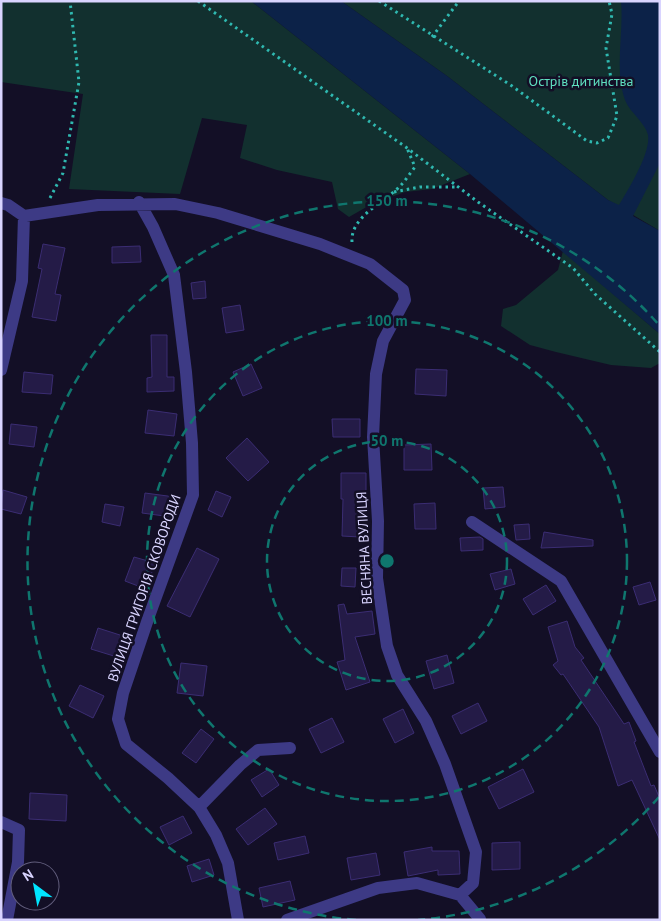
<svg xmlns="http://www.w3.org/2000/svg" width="661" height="921" font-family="'PT Sans',sans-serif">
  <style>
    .green { fill: #12302f }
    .water { fill: #0c2248 }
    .building { fill: #241b47; stroke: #3b2d73 }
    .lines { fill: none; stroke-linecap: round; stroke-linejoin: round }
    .path { stroke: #2fb8b0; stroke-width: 3; stroke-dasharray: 2.5 4; stroke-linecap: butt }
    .minor { stroke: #3d3a85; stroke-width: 12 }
    .ring { fill: none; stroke: #0f766e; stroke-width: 2.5; stroke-dasharray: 9 6 }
    .labels { text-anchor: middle; stroke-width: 5; stroke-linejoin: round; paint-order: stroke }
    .park-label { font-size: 14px; fill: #5fe0c0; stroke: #130f26 }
    .street-label { font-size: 14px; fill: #d9d4ff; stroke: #130f26 }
    .centre { fill: #0f766e; stroke: #130f26; stroke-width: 2.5 }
    .ring-label { font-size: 15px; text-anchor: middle; font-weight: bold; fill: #0f766e; stroke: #130f26; stroke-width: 5; stroke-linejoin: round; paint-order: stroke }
  </style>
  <rect width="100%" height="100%" fill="#130f26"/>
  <path class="green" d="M 1,1 L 251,1 L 470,174 L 432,189 L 405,192 L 370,205 L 349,217 L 338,209 L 332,182 L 277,170 L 240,158 L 247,125 L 202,118 L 180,194 L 69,189 L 83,94 L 1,82 Z
    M 341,1 L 660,1 L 660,231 L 608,200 L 447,76 Z
    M 563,251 L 660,334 L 660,363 L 651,368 L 611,365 L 556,352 L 530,345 L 501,326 L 503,309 L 516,305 L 558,270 Z"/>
  <path class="water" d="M 251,1 L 341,1 L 447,76 L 608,200 L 619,205 C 628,190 651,153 648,135 C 645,122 630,113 625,100 C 614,69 624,33 621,1 L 660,1 L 660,163 L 633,216 L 660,231 L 660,334 L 470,174 Z"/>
  <path class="building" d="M 43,244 L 65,248 L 55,294 L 61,295 L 56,321 L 32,317 L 42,269 L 38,268 Z
    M 140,246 L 141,262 L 112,263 L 112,247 Z
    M 205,281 L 206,298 L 193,299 L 191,283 Z
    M 240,305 L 244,330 L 226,333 L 222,308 Z
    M 151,335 L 167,335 L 167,377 L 174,377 L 174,391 L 147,392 L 147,378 L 152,377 Z
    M 251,364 L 262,388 L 243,396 L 233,372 Z
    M 416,369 L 447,370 L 446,396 L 415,394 Z
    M 24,372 L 53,375 L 51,394 L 22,392 Z
    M 148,410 L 177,414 L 174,436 L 145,433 Z
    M 332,419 L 360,419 L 360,437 L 333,437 Z
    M 11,424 L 37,427 L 34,447 L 9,444 Z
    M 247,438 L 269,462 L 248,481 L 226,458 Z
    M 431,444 L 432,470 L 404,470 L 404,445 Z
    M 341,473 L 366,473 L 366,499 L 361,499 L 360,537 L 342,536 L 343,499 L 341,499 Z
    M 503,487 L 505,507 L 485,509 L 483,488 Z
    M 3,490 L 27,497 L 21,514 L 1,509 Z
    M 216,491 L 231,497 L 222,517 L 208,510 Z
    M 145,493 L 175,497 L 172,517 L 142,513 Z
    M 435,503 L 436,529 L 415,529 L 414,504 Z
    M 105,504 L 124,507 L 120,526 L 102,522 Z
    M 529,524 L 530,539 L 516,540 L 514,525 Z
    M 544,532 L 593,540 L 593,546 L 541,548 Z
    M 480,537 L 483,539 L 483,550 L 461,551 L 460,538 Z
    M 197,548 L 219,559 L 190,617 L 167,606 Z
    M 134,557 L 155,563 L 146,589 L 125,581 Z
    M 342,568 L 356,568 L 355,587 L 341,586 Z
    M 511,569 L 515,584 L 495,590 L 490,574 Z
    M 650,582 L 656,600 L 639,605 L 633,587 Z
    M 546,585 L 556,601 L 533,615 L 523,599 Z
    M 344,604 L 347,614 L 372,611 L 375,634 L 355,637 L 370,682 L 346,690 L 337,662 L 345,660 L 338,605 Z
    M 567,621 L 575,647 L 584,658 L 581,660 L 624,724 L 629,722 L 636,741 L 634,742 L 651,786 L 654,785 L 660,799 L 660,840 L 632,780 L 618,786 L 599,727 L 563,674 L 561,675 L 553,665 L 558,661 L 548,627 Z
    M 98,628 L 123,636 L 117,657 L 91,649 Z
    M 447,655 L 454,683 L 434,689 L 426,661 Z
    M 181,663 L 207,666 L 203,696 L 177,693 Z
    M 80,685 L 104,696 L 93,718 L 69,706 Z
    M 478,703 L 487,721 L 461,734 L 452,716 Z
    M 403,709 L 414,733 L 395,743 L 383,719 Z
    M 332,718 L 344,742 L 321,753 L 309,729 Z
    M 201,729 L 214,739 L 196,763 L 182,753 Z
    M 269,769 L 279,785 L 262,797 L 251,780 Z
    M 523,769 L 534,792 L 499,809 L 488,787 Z
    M 30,793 L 67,795 L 66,821 L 29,819 Z
    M 265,808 L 277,824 L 248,845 L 236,829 Z
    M 183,816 L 192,833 L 169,845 L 160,827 Z
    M 305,836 L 309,853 L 278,860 L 274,843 Z
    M 520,842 L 520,869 L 492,870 L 492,843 Z
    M 432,847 L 432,851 L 459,851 L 460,874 L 438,875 L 438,870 L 408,876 L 404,852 Z
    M 376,853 L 380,875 L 351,880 L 347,858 Z
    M 209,859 L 214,875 L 192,882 L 187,866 Z
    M 290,881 L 295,900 L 263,907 L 259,888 Z"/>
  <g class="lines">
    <path class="path" d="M 198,1 L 407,148 L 478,202 L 573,268 L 595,294 L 660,352
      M 379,1 L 512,86 L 587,141 L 597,143 L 608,138 L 617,116 L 606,48 L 612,14 L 609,1
      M 432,37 L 459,1
      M 394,192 L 420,187 L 457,187
      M 50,198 L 63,173 L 79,82 L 70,1
      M 352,242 C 350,216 386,202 401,185 C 406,180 410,173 415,167 L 407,148"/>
    <path class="minor" d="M 139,202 L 153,227 L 174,275 L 186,372 L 192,443 L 193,495 L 148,619 L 123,693 L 118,719 L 126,744 L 168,778 L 199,807 L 216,835 L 228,863 L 238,920
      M 1,203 L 8,205 L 24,216 L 22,281 L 1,370
      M 24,216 L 98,205 L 175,204 L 218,213 L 320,244 L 370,264 L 403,290 L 405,300 L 383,341 L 376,374 L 373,437 L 378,521 L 377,578 L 387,646 L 397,675 L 426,721 L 445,764 L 476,852 L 473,883 L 460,895 L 417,883 L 378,888 L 287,920
      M 472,522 L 561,581 L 660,752
      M 199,807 L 240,765 L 258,750 L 290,748
      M 1,822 L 19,830 L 18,862 L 7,920
      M 460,895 L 480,919"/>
  </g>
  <g class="ring">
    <circle cx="387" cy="561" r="120"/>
    <circle cx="387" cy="561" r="240"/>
    <path d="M659 797A360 360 0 0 1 418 920M356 920A360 360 0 1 1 659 325"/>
  </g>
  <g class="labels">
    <g class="park-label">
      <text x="581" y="86">Острів дитинства</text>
    </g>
    <g class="street-label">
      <text transform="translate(364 548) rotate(-93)" y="5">ВЕСНЯНА ВУЛИЦЯ</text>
      <text transform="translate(144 588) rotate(-71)" y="5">ВУЛИЦЯ ГРИГОРІЯ СКОВОРОДИ</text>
    </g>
  </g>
  <circle cx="387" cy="561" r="8" class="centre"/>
  <g class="ring-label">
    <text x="387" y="206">150 m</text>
    <text x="387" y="326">100 m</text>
    <text x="387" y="446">50 m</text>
  </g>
  <rect width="661" height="921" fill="none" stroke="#d9d4ff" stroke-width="5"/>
  <g transform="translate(35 886) rotate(328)"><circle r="24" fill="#130f26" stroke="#625e7d"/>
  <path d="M0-4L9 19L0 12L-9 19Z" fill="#00e5ff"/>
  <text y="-8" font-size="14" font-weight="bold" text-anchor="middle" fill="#d9d4ff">N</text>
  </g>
</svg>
